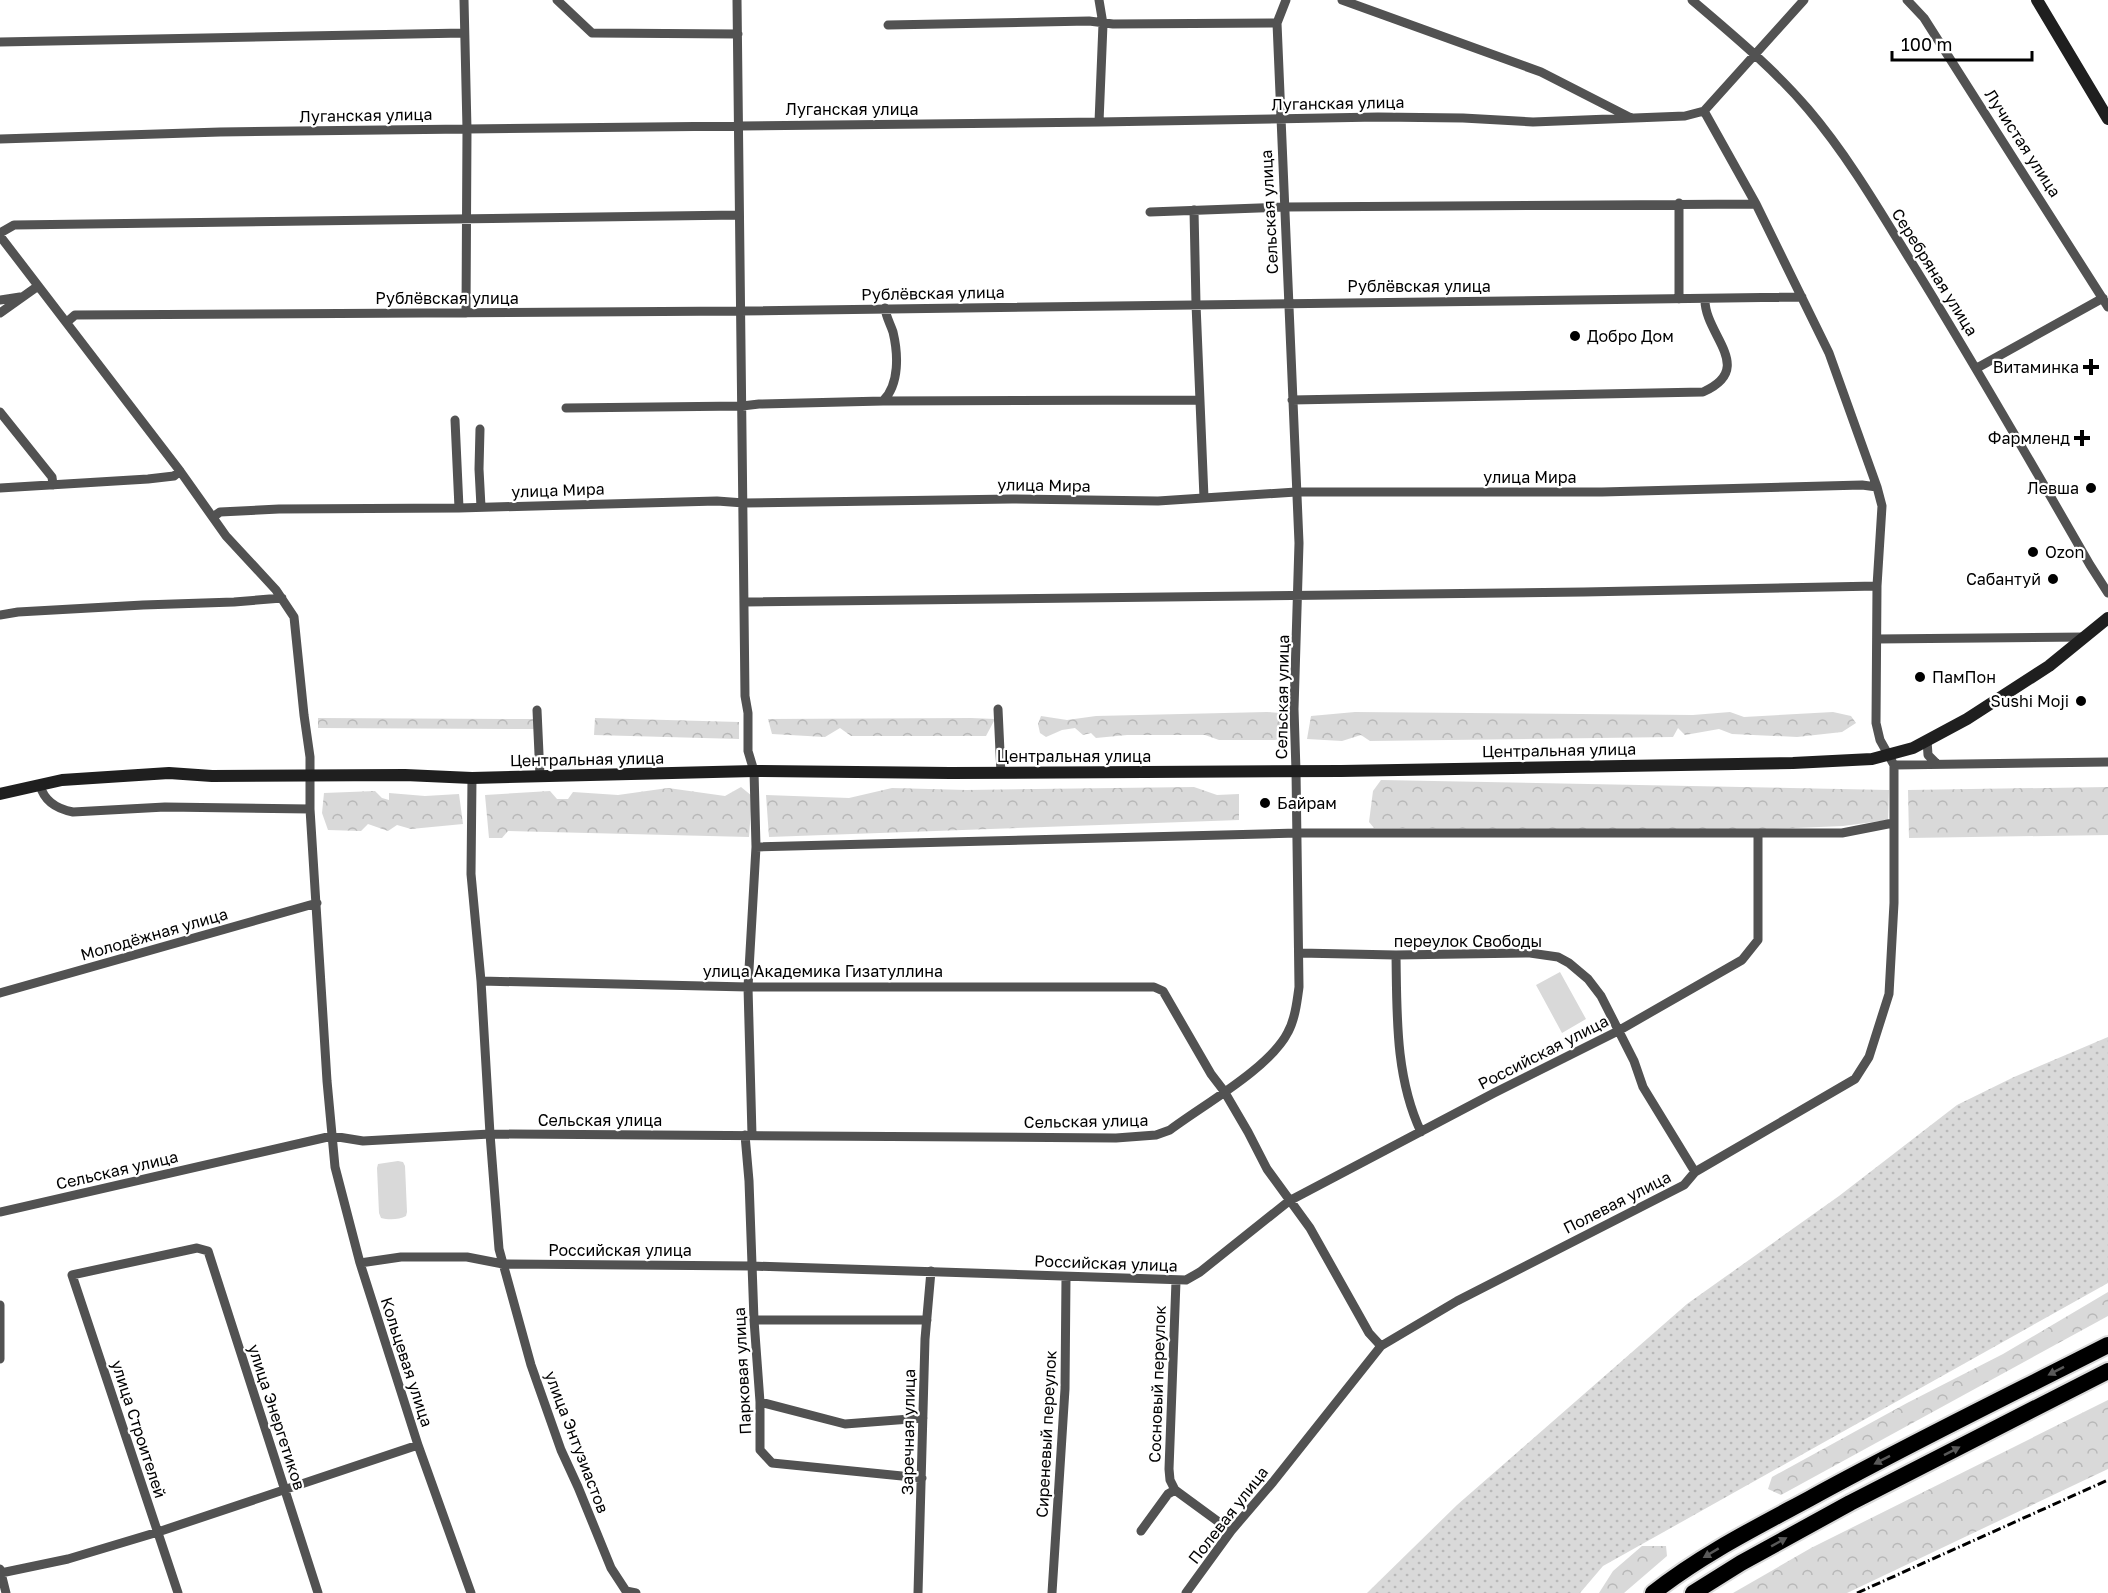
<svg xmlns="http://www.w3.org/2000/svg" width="2108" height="1593" font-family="'Golos Text',sans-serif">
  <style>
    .grass { fill: url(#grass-dots) }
    .forest { fill: url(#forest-crowns) }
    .pitch { fill: #d9d9d9 }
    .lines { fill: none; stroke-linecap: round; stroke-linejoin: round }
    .highway-casing { stroke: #dbdbdb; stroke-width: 20 }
    .street { stroke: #525252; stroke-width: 9 }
    .secondary { stroke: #1f1f1f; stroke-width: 12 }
    .highway { stroke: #000; stroke-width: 16 }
    .rail { stroke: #000; stroke-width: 3; stroke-dasharray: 9 3 1.5 3; stroke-linecap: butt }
    .oneway { fill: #595959 }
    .poi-dot { fill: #000; stroke: #fff; stroke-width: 2 }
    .labels { text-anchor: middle; stroke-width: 4.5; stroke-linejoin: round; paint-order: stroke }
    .street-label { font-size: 16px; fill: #000; stroke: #fff }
    .poi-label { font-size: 16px; fill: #000; stroke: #fff; text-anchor: end }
  </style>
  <defs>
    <pattern id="grass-dots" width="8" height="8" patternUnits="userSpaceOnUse" patternTransform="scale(1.5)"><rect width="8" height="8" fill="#d9d9d9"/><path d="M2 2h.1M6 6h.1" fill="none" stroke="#b8b8b8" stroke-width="1.8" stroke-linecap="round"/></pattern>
    <pattern id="forest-crowns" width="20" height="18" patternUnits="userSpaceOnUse" patternTransform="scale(1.5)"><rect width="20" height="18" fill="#d9d9d9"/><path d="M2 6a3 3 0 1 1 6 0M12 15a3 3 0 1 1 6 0" fill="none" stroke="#b8b8b8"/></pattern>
  </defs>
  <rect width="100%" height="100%" fill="#fff"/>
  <path class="grass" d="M 2108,1037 L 2108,1283 L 1603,1566 L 1580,1593 L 1367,1593 L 1457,1505 L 1687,1304 L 1839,1196 L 1957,1105 L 2014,1077 Z"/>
  <path class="forest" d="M 1267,712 L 1281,713 L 1288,721 L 1285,737 L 1275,740 L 1219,740 L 1205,735 L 1127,735 L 1096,738 L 1091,733 L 1083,735 L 1075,728 L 1062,730 L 1046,737 L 1040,733 L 1038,724 L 1041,716 L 1067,720 L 1096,716 Z
    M 1355,712 L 1693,715 L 1730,712 L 1744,717 L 1833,712 L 1851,716 L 1856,723 L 1842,732 L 1797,737 L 1732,734 L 1719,729 L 1685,735 L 1678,728 L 1673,737 L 1370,741 L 1361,735 L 1342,741 L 1307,739 L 1311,716 Z
    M 318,718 L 534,719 L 534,729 L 318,728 Z
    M 595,718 L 739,722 L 739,739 L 594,735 Z
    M 971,718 L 995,719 L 986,736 L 851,736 L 840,728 L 825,737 L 772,734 L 768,719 Z
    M 1381,780 L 1889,790 L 1888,820 L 1843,826 L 1751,830 L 1374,828 L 1369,822 L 1373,791 Z
    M 741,787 L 752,796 L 749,837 L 508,831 L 502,838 L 489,838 L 485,795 L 550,791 L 557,799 L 568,799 L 573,792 L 618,795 L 668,788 L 725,796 Z
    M 1194,787 L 1217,795 L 1239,794 L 1239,820 L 769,837 L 766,795 L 849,798 L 892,788 L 966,790 Z
    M 2108,787 L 2108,835 L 1909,838 L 1908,790 Z
    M 375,791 L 382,798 L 389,800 L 389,793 L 425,796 L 459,794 L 463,824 L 411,829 L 397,825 L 388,831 L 368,824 L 361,831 L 328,830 L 322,813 L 324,793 Z
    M 2108,1292 L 2108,1316 L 1781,1495 L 1768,1489 L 1772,1477 L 1907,1403 L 2003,1354 Z
    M 2108,1400 L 2108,1469 L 1847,1593 L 1733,1593 L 1811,1548 Z
    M 1642,1546 L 1666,1546 L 1667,1556 L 1624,1593 L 1599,1593 L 1613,1571 Z"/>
  <path class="pitch" d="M 1560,972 L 1586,1019 L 1562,1033 L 1536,985 Z
    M 398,1161 L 403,1162 L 405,1166 L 407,1212 L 406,1216 C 399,1220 388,1220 381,1218 L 379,1213 L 377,1168 L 378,1164 Z"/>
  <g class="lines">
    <defs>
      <path id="highway" d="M 1653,1593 C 1701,1555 1755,1528 1809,1499 C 1907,1445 2008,1396 2108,1345
        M 1693,1593 L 1741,1563 L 1850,1503 L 2108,1371"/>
    </defs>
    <use href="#highway" class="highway-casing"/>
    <path class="street" d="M 464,0 L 467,129 L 466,313
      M 557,0 L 592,33 L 738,34
      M 737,0 L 745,696 L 748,713 L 748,751 L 754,771 L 756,847 L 748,987 L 752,1135
      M 1342,0 L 1541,72 L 1631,118
      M 1692,0 C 1733,35 1773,68 1808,109 C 1848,156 1880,211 1912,263 C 1974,363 2032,464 2090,565 L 2108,593
      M 1907,0 L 1924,18 L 2108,307
      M 888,25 L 1089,21 L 1113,24 L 1277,23
      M 0,42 L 464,33
      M 1704,111 L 1756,204 L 1829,353 L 1877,487 L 1882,506 L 1877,586 L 1876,723 L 1880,740 L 1894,765 L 2108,762
      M 1099,122 L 1103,24 L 1099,0
      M 0,139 L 220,132 L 467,129 L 1099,122 L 1378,117 L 1463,118 L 1533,122 L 1685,116 L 1704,111 L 1804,0
      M 1194,210 L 1196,304 L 1204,498
      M 1150,212 L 1285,207 L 1756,204
      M 0,233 L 14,225 L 739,215
      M 0,236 L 180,471 L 226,536 L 276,590 L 294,617 L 304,715 L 310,757 L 310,809 L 327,1081 L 335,1167 L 360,1263 L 418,1445 L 471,1593
      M 1679,299 L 1679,203
      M 0,300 L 20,297
      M 0,313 L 38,286
      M 67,322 L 75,315 L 739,311 L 1802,297
      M 1977,368 L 2103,298
      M 1292,400 L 1703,392 C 1757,368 1704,335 1705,299
      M 883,401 L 1200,400
      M 566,408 L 742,406 L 759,404 L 883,401 C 900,384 898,353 893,332 C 890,323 886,317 885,308
      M 0,412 L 52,477 L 53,485
      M 455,420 L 459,508
      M 480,429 L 479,469 L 481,507
      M 0,488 L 148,479 L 174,476 L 180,471
      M 213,517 L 220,512 L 279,509 L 459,508 L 717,501 L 744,503 L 1012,499 L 1158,501 L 1296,492 L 1602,492 L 1862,485 L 1877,487
      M 745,602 L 1584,592 L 1877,586
      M 0,615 L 18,612 L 143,605 L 234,602 L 282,598
      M 1877,639 L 2085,637
      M 998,709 L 1001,773
      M 537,710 L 540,776
      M 1927,740 L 1928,755 L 1937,764
      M 472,778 L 471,874 L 481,981 L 490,1134 L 499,1249 L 531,1365 L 561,1450 L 578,1487 L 611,1568 L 626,1591 L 636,1593
      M 40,785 C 44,801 57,809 73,812 L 165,807 L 310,809
      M 756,847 L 1297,833 L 1842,833 L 1893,823
      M 1299,953 L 1396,955 L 1530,953 L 1558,957 L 1569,963 L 1588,979 L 1601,996 L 1634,1061 L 1643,1087 L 1695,1172
      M 1396,955 C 1397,1014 1395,1077 1421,1132
      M 481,981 L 748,987 L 1154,987 L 1163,991 L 1211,1074 L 1224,1091 L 1248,1132 L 1267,1169 L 1310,1228 L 1369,1333 L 1381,1346
      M 0,993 L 317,903
      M 745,1135 L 749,1181 L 754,1320 L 760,1402 L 760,1450 L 772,1463 L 922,1478
      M 0,1212 L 332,1136 L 363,1141 L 490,1134 L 1116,1138 L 1156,1135 L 1170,1130 C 1203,1105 1270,1068 1288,1032 C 1295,1019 1297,1002 1299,987 L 1296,771 L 1294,709 L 1299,543 L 1277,23 L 1286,0
      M 360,1263 L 401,1257 L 467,1257 L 503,1264 L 752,1266 L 1186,1280 L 1200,1272 L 1289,1201 L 1494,1093 L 1618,1031 L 1742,960 L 1758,940 L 1758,834
      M 1176,1281 L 1169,1469 L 1170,1480 L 1175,1490 L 1231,1531
      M 0,1305 L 0,1359
      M 754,1320 L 927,1320
      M 760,1402 L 845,1424 L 923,1418
      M 1141,1531 L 1168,1494 L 1175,1490
      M 0,1569 L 6,1593
      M 1,1573 L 68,1559 L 158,1532 L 418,1445
      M 178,1593 L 72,1275 L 197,1248 L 208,1251 L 318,1593
      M 918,1593 L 925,1339 L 931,1271
      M 1052,1593 L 1065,1389 L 1066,1277
      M 1186,1593 L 1231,1531 L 1273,1482 L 1381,1346 L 1457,1301 L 1684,1185 L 1695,1172 L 1855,1079 L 1869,1057 L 1889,994 L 1894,903 L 1894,765"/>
    <path class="secondary" d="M 2037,0 L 2108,119
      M 0,794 L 62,780 L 169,773 L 212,776 L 405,775 L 472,778 L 754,771 L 950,773 L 1341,771 L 1793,763 L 1872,759 L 1913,748 L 1967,719 L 2049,666 L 2108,618"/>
    <use href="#highway" class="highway"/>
    <path class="rail" d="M 1857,1593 L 2108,1480"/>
  </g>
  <defs><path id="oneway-solid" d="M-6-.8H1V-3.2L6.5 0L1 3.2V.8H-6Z" transform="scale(1.5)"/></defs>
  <g class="oneway">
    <use href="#oneway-solid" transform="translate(2056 1371) rotate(153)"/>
    <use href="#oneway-solid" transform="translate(1952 1451) rotate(-27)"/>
    <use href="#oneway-solid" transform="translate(1882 1460) rotate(153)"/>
    <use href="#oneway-solid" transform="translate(1779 1542) rotate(-29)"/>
    <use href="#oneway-solid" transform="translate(1711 1553) rotate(149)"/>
  </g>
  <g class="poi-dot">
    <circle cx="1575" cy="336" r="6"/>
    <path d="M2088 358h6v6h6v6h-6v6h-6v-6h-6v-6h6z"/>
    <path d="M2079 429h6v6h6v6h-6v6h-6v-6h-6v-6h6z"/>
    <circle cx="2091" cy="488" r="6"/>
    <circle cx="2033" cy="552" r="6"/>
    <circle cx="2053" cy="579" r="6"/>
    <circle cx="1920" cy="677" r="6"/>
    <circle cx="2081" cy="701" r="6"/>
    <circle cx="1265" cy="803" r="6"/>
  </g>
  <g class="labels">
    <g class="street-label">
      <text transform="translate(1338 103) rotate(-1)" y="6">Луганская улица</text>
      <text x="852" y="115">Луганская улица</text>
      <text transform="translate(366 115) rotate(-1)" y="6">Луганская улица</text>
      <text transform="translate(2023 143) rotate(57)" y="6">Лучистая улица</text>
      <text transform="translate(1269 212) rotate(-93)" y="6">Сельская улица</text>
      <text transform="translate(1935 272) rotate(58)" y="6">Серебряная улица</text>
      <text x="1419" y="292">Рублёвская улица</text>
      <text transform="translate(933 293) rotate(-1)" y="6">Рублёвская улица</text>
      <text x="447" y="304">Рублёвская улица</text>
      <text x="1530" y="483">улица Мира</text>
      <text transform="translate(1044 485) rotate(1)" y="6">улица Мира</text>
      <text transform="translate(558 490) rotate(-2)" y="6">улица Мира</text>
      <text transform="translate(1282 697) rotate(-89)" y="6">Сельская улица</text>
      <text transform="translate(1559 750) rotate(-1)" y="6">Центральная улица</text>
      <text x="1074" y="762">Центральная улица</text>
      <text transform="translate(587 759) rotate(-1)" y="6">Центральная улица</text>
      <text transform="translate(154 934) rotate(-16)" y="6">Молодёжная улица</text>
      <text x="1468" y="947">переулок Свободы</text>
      <text x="823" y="977">улица Академика Гизатуллина</text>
      <text transform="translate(1543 1052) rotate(-27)" y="6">Российская улица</text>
      <text x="600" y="1126">Сельская улица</text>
      <text transform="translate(1086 1121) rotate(-1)" y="6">Сельская улица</text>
      <text transform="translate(117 1170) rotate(-13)" y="6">Сельская улица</text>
      <text transform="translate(1617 1202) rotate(-27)" y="6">Полевая улица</text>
      <text x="620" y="1256">Российская улица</text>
      <text transform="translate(1106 1263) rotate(2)" y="6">Российская улица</text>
      <text transform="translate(407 1362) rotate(72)" y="6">Кольцевая улица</text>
      <text transform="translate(742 1371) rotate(-93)" y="6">Парковая улица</text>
      <text transform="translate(1157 1384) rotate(-88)" y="6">Сосновый переулок</text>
      <text transform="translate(277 1417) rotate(72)" y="6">улица Энергетиков</text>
      <text transform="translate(139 1429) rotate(72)" y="6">улица Строителей</text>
      <text transform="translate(908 1432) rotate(-89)" y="6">Заречная улица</text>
      <text transform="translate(1046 1434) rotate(-87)" y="6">Сиреневый переулок</text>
      <text transform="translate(577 1442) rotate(69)" y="6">улица Энтузиастов</text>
      <text transform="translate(1228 1515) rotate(-52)" y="6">Полевая улица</text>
    </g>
    <g class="poi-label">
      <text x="1587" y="342" text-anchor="start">Добро Дом</text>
      <text x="2079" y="373">Витаминка</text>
      <text x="2070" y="444">Фармленд</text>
      <text x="2079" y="494">Левша</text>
      <text x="2045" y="558" text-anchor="start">Ozon</text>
      <text x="2041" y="585">Сабантуй</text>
      <text x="1932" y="683" text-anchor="start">ПамПон</text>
      <text x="2069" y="707">Sushi Moji</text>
      <text x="1277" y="809" text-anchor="start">Байрам</text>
    </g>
  </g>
  <path d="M1892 51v9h140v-9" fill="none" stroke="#000000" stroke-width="3"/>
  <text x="1901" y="51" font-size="18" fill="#000000" stroke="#ffffff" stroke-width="4.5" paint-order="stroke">100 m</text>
</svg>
